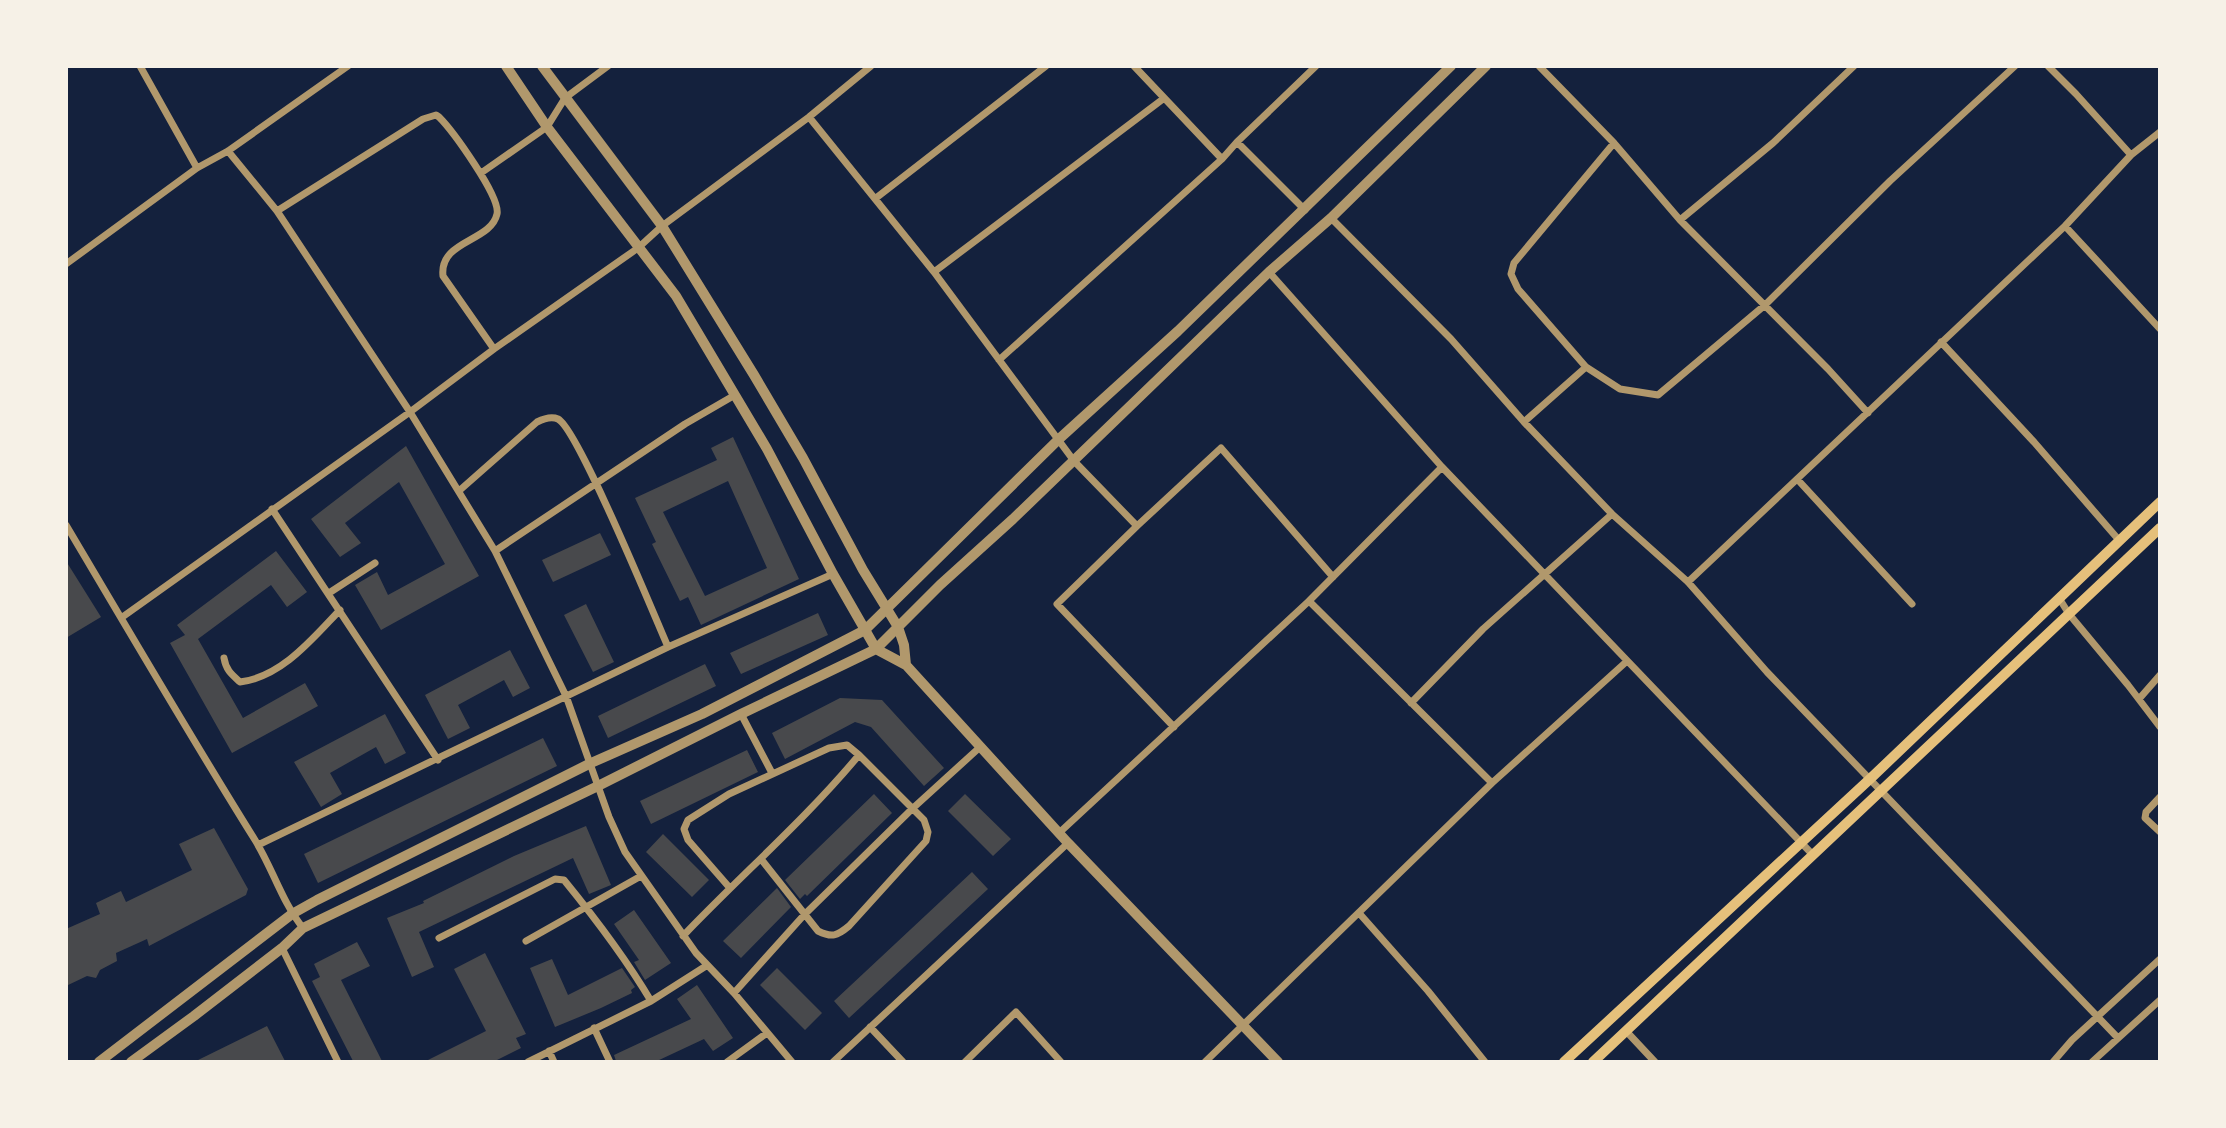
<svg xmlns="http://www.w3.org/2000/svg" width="2226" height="1128" font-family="'Source Serif 4',serif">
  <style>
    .building { fill: #48494c; fill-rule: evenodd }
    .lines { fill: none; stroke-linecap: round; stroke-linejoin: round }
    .minor { stroke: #b1986c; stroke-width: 7 }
    .tertiary { stroke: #b1986c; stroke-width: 10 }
    .secondary { stroke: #e5c07b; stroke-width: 10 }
  </style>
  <rect width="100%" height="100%" fill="#14213d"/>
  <path class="building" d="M 733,437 L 799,579 L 701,625 L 688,597 L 680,601 L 652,544 L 656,542 L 635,498 L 717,460 L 711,448 ZM 728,481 L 767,568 L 705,596 L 663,512 Z
    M 406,446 L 479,576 L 381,630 L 355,585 L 377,572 L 388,595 L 445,564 L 399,482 L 345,523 L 361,543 L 340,557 L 311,519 Z
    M 600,533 L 611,555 L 553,582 L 542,560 Z
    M 276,551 L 307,592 L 287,607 L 271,585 L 198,639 L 243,718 L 305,683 L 318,706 L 232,753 L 170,643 L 185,635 L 177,625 Z
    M 66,561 L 101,617 L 66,638 Z
    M 586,604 L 614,662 L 593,672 L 564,615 Z
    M 818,613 L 828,635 L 741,674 L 730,653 Z
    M 510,650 L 530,688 L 513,697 L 504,680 L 458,705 L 470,728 L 448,739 L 425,695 Z
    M 705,664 L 716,686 L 608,738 L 598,716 Z
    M 840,698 L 882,700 L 944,768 L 924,786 L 871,727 L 855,722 L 785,759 L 772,733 Z
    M 385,714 L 406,753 L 385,764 L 376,747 L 330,773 L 342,794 L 321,807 L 294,762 Z
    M 543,738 L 557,766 L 318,883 L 304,854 Z
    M 747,750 L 758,772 L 651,824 L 640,801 Z
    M 874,794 L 892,813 L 807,896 L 805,894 L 800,899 L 785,880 Z
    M 965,794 L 1011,839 L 993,856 L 948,811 Z
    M 586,826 L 611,885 L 589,894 L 573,858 L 419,932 L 434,967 L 412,977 L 387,918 L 424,903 L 423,901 L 514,856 Z
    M 214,828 L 248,889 L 246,895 L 149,946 L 147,939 L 116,953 L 117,961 L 100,970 L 96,978 L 87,976 L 66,986 L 66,929 L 100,914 L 96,903 L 121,891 L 126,902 L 192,870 L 179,844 Z
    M 663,834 L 709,880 L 692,897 L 646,852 Z
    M 972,872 L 988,889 L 849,1018 L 834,1001 Z
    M 777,888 L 791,907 L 741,958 L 723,941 Z
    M 634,910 L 671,963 L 645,980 L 634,962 L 639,960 L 614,924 Z
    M 357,942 L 370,966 L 341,980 L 382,1061 L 353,1061 L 312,981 L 320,977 L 314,964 Z
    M 485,953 L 526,1034 L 516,1038 L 521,1048 L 495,1061 L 426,1061 L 486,1031 L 454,969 Z
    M 552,959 L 568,995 L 622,968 L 635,987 L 631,990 L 632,993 L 601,1008 L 555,1027 L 530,968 Z
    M 777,968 L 822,1013 L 805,1030 L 760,985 Z
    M 697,985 L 733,1038 L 713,1051 L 704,1039 L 657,1061 L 616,1061 L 614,1055 L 691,1019 L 677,999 Z
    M 267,1026 L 285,1061 L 196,1061 Z"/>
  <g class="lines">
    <path class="minor" d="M 140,66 L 197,168
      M 1134,66 L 1222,159
      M 1539,66 L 1614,143 L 1680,220 L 1828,369 L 1868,413
      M 2048,66 L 2076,94 L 2131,155
      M 809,117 L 934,272 L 1074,461 L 1137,526 L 1221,448 L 1333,577
      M 1237,142 L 1305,210
      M 228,151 L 277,211 L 410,412 L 495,551 L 566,696 L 609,817 L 625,852 L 696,953 L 734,993 L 792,1062
      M 481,173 L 547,127 L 565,98 L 608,66
      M 876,198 L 1046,66
      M 277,211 L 423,119 L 436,115 L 439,117 C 452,130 501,197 497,214 C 491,242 439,240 443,276 L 494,349
      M 1331,218 L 1451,339 L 1524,422 L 1612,514 L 1688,582 L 1767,672 L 2118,1038
      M 1680,220 L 1773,143 L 1854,66
      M 2065,226 L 2160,329
      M 66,264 L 197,168 L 228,151 L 348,66
      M 934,272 L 1163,99
      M 1269,272 L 1442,467 L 1813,855
      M 1941,342 L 2034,442 L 2118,539
      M 999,360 L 1222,159 L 1237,142 L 1316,66
      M 1586,367 L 1518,289 L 1511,274 L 1514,263 L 1614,143
      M 1524,422 L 1586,367 L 1620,389 L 1658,395 L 1765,305 L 1890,181 L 2015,66
      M 1798,480 L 1912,604
      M 460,490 L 537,422 C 543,419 551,416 558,419 C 578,429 654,615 668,647
      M 272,509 L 438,760
      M 66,525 C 129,631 190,736 255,840 C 273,869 282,902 303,928
      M 1137,526 L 1057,604 L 1174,727
      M 495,551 L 685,424 L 735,395
      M 1688,582 L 2065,226 L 2131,155 L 2160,132
      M 329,593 L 375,563
      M 2059,598 L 2069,614 L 2128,685 L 2160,727
      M 1309,601 L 1492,783
      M 121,618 L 410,412 L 494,349 L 638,248 L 662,226 L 809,117 L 871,66
      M 224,658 C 226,670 231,674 240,682 C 282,677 313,638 340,610
      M 2139,699 L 2160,675
      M 1411,703 L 1483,629 L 1612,514
      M 741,714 L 772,773
      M 2160,797 L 2146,812 L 2145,818 L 2160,832
      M 1059,833 L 1309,601 L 1442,467
      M 258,845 L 668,647 L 833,574
      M 729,887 L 688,840 L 684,829 L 688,820 L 729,794 L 829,748 L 847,745 L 859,755
      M 1359,913 L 1428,991 L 1485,1062
      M 683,936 C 741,875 805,820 859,755 L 924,820 L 928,832 L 926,841 L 849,926 C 837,936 832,938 818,931 L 761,859
      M 439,938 L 555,879 L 564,880 C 595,918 626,959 651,1001 L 706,966
      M 526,941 L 641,876
      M 282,948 L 338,1062
      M 734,993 L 804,915 L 912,809 L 979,748
      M 870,1027 L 903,1062
      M 594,1028 L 610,1062
      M 1626,1031 L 1655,1062
      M 549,1051 L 554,1062
      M 528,1062 L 651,1001
      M 727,1062 L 767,1033
      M 833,1062 L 1068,843
      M 965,1062 L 1016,1012 L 1061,1062
      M 1205,1062 L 1492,783 L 1626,662
      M 2053,1062 L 2072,1040 L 2160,959
      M 2092,1062 L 2160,1000"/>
    <path class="tertiary" d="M 506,66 L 547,127 L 676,296 L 767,449 L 833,574 L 876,649 L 906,665 L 1068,843 L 1278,1062
      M 542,66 L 662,226 L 754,375 L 803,458 L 863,570 L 898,627 L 904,645 L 906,665
      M 99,1062 L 292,914 L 317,900 L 591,763 L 702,714 L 865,630 L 1059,439 L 1178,331 L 1451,66
      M 131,1062 L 194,1016 L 282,948 L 303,928 L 598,786 L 741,714 L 876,649 L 940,585 L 1013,519 L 1269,272 L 1331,218 L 1486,66"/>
    <path class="secondary" d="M 1564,1062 L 1871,778 L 2160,502
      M 1593,1062 L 2160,528"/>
  </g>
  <rect width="2226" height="1128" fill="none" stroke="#f6f1e7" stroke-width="136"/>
</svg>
